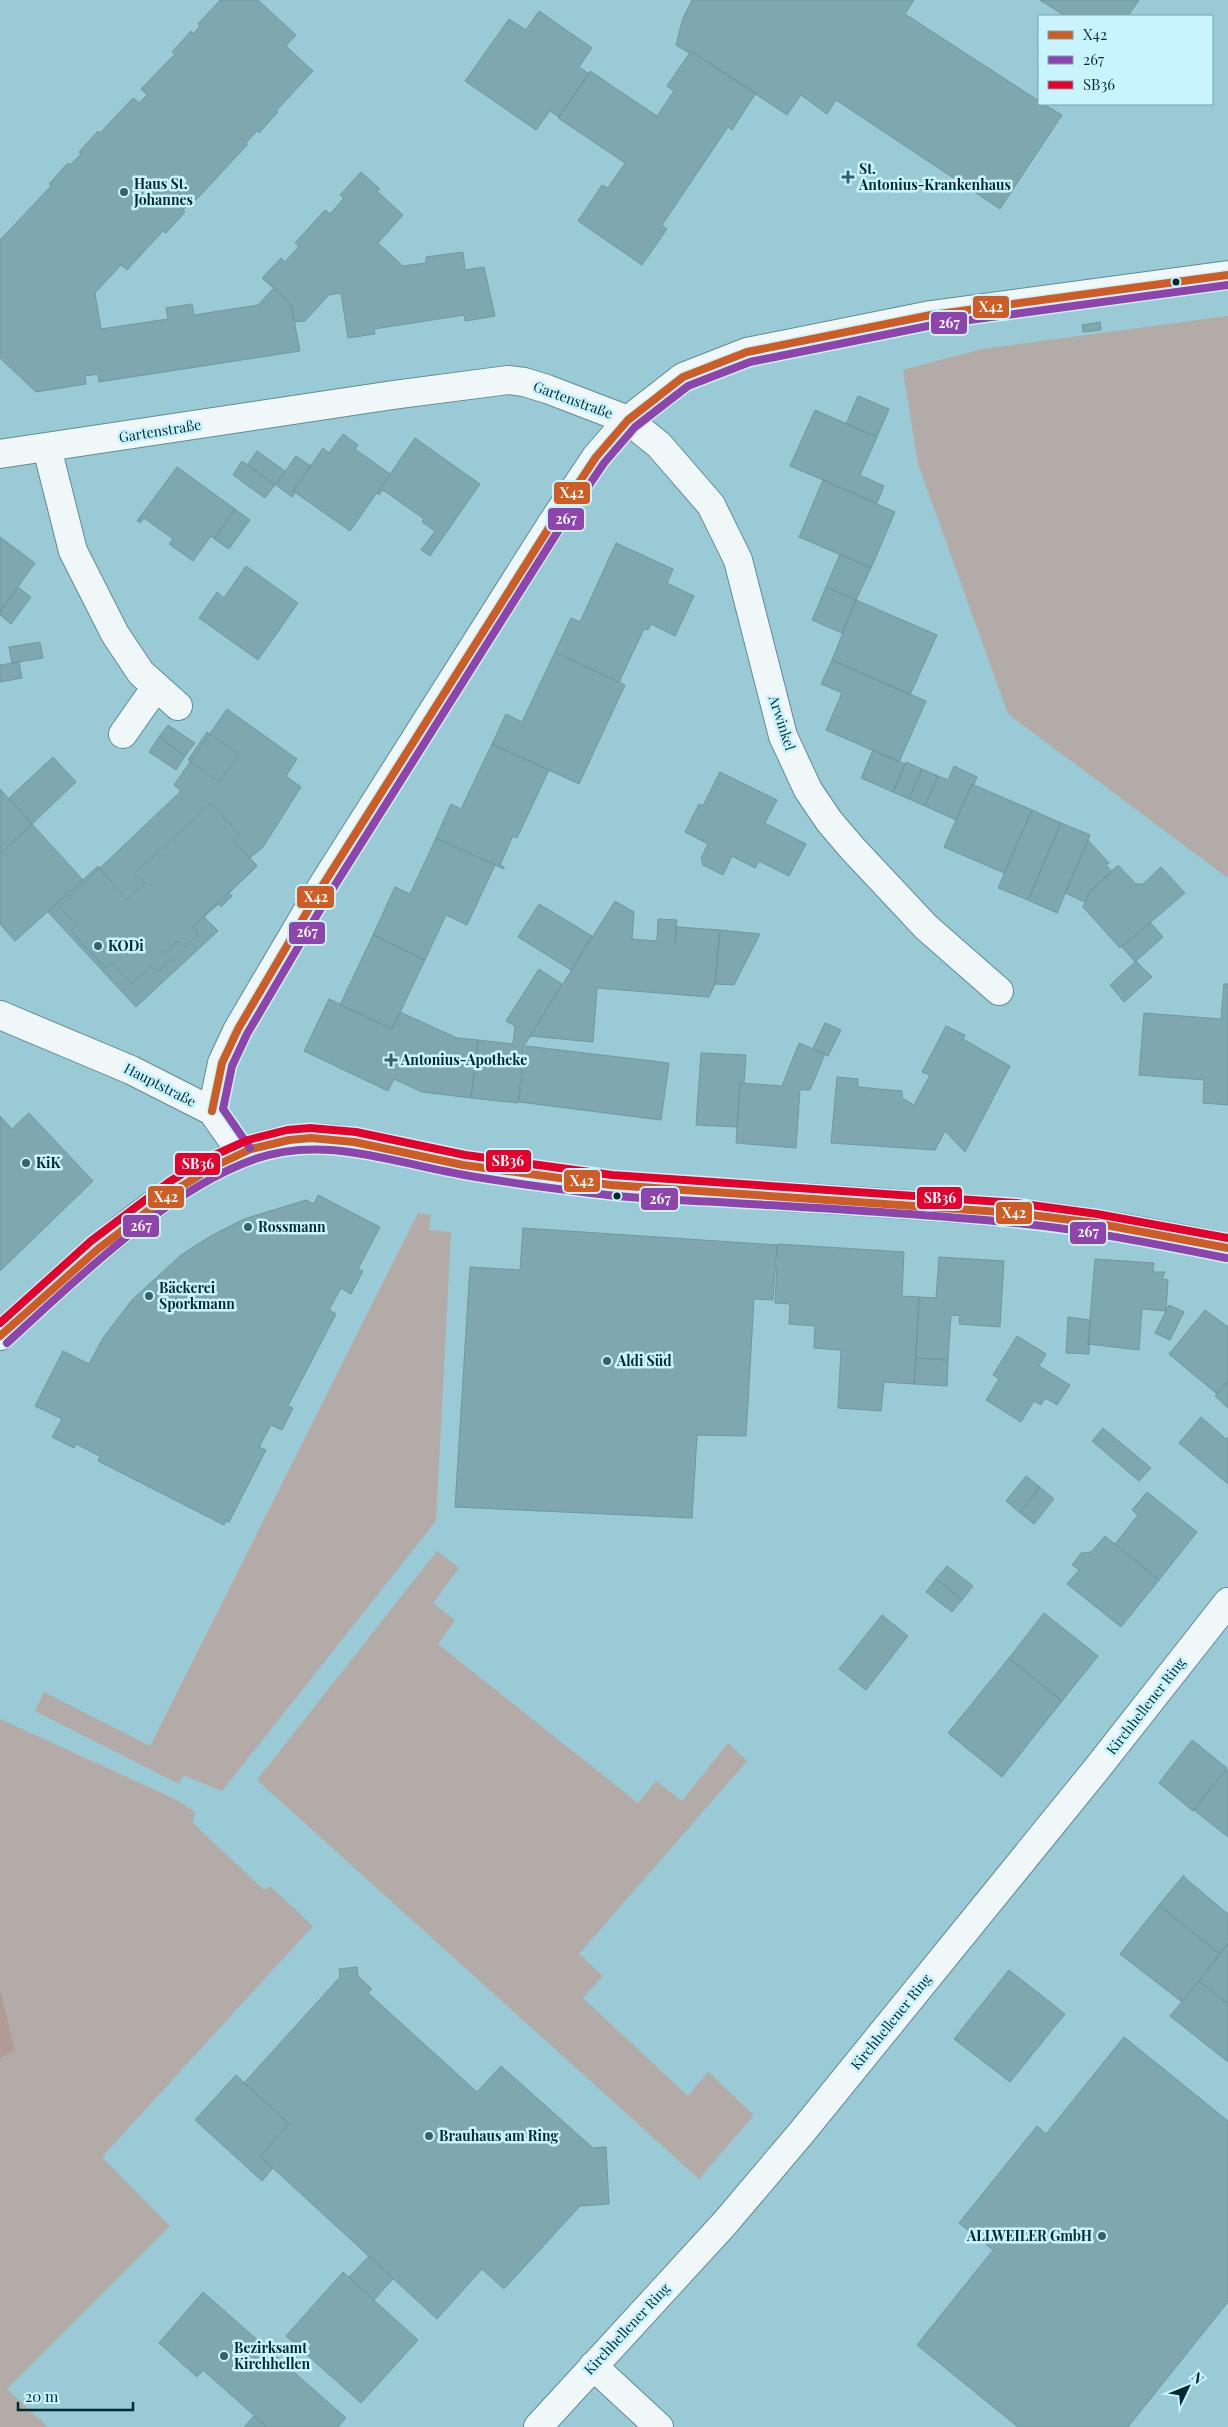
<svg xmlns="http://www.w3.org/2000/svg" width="1228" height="2427" font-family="'Playfair Display',serif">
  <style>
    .green { fill: #b3aba8 }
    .forest { fill: #b39b95 }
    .building { fill: #7fa7b0; stroke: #7098a1 }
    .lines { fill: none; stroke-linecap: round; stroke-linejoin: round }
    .minor-casing { stroke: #608c95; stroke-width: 30 }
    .tertiary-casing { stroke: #608c95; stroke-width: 30 }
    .minor { stroke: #f0f7f9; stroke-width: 28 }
    .tertiary { stroke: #f0f7f9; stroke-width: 28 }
    .bus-1-casing { stroke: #c9f3fd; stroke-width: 11 }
    .bus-2-casing { stroke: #c9f3fd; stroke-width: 11 }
    .bus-3-casing { stroke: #c9f3fd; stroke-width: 11 }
    .bus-1 { stroke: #ce5c25; stroke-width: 8 }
    .bus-2 { stroke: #8e44ad; stroke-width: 8 }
    .bus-3 { stroke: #e4002b; stroke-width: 8 }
    .poi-dot { fill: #36626c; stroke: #c9f3fd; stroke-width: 2 }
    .bus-dot { fill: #012a33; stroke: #c9f3fd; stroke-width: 2 }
    .labels { text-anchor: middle; stroke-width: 5; stroke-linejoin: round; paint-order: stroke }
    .poi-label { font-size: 14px; font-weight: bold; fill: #012a33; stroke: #c9f3fd; text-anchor: start }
    .street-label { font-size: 14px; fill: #012a33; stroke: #c9f3fd }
    .line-badge { stroke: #c9f3fd; stroke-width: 2 }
    .badge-label { font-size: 14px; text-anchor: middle; font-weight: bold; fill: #fff }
  </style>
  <rect width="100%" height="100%" fill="#99cad5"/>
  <path class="green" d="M 1228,316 L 1228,878 L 1008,714 L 918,464 L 903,370 L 982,349 Z
    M 418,1213 L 431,1215 L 429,1230 L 451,1232 L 436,1521 L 222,1791 L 183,1775 L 179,1784 L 35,1711 L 44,1692 L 150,1746 Z
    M 437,1551 L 459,1568 L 433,1603 L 455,1620 L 438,1644 L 638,1803 L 656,1781 L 682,1801 L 728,1743 L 747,1761 L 579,1954 L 603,1976 L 583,1998 L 688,2096 L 708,2072 L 754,2115 L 699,2179 L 257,1780 Z
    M 0,1719 L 177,1800 L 195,1812 L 193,1823 L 264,1890 L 270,1886 L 313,1926 L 102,2157 L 170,2226 L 7,2389 L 48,2427 L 0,2427 L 0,2058 L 15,2049 L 0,1989 Z"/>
  <path class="forest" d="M 0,1989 L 15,2050 L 0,2058 Z"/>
  <path class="building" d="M 220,0 L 258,0 L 296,35 L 286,46 L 313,71 L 276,111 L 278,112 L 259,133 L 257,131 L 246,143 L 247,145 L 196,200 L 194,198 L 183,210 L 185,212 L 166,233 L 163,231 L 127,270 L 121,265 L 95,293 L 101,329 L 168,319 L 166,308 L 192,304 L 194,315 L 258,305 L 274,288 L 291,304 L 300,351 L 99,382 L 98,374 L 85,376 L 86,384 L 36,392 L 0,358 L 0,240 L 51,186 L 49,184 L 68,163 L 70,165 L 81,154 L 79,152 L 98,131 L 100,133 L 133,98 L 139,103 L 147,95 L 141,89 L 175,54 L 172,52 L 191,31 L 193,34 L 200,26 L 198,24 Z
    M 692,0 L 914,0 L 905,14 L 1039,101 L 1039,104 L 1043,104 L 1062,115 L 1000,209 L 836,100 L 827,114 L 801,95 L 787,115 L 691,51 L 689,53 L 676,45 L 683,18 Z
    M 1040,0 L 1139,0 L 1128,16 L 1065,16 Z
    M 539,11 L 592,48 L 579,67 L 589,74 L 559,117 L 550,111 L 536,130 L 465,81 L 509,19 L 526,30 Z
    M 691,51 L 756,93 L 732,130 L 728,127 L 662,225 L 667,229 L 642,265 L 578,221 L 602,185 L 608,188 L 625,163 L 558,118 L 590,71 L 657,116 L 674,91 L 667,86 Z
    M 361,172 L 380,189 L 377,191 L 403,215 L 378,243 L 403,266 L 426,263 L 426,257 L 463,252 L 465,270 L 484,267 L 495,316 L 465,321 L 464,315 L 374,329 L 375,334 L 348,338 L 341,293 L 329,295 L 305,321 L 294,322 L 291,304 L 262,278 L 281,258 L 285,262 L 299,246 L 295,243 L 325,210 L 330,214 L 344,198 L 340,195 Z
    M 1100,322 L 1101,330 L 1083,332 L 1082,325 Z
    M 858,396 L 889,409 L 877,437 L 846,424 Z
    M 815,410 L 877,437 L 860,475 L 884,486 L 877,503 L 790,466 Z
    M 343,434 L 358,445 L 355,449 L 390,474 L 350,531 L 293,491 L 323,448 L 329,453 Z
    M 415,438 L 480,484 L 430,556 L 421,550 L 435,531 L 422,522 L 424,519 L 383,490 L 379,495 L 377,493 Z
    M 257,451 L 285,471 L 275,485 L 247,465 Z
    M 296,456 L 311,466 L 293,491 L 295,492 L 292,497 L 276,485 Z
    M 242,461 L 275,485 L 265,498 L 233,475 Z
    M 177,467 L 235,509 L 214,539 L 211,536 L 193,561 L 169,544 L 173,539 L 144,518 L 140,523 L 137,521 Z
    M 823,480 L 895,512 L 871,568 L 799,537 Z
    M 235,509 L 250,520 L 229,549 L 214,539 Z
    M 0,537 L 35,563 L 0,612 Z
    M 616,543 L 673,569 L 667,583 L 694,596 L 675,636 L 651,624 L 648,630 L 644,629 L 619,682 L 555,652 L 571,618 L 580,622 Z
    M 840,554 L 871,568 L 856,600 L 826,587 Z
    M 246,566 L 298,603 L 258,660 L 199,618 L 217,592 L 224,598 Z
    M 18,587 L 31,597 L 11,624 L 0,615 L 0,612 Z
    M 826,587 L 856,600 L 842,633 L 812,620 Z
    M 856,600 L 937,635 L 910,695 L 832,660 Z
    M 40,642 L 43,658 L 12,663 L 9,647 Z
    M 555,652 L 625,685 L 579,784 L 492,744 L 506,714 L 522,722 Z
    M 832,660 L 926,701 L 899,762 L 826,730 L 842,693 L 821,684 Z
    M 19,662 L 22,678 L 0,682 L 0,665 Z
    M 227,709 L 297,759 L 286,776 L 301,787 L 263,847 L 250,858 L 257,866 L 192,927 L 198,934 L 185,947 L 178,941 L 165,953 L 171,959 L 157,972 L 151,966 L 132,984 L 112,963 L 105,968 L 71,931 L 77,925 L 59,907 L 181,791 L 174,785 Z
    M 168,725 L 195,743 L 185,756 L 159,737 Z
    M 207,732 L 239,754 L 219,782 L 188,760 Z
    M 159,737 L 185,756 L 176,770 L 149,752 Z
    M 492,744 L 549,770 L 517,838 L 513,836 L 500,865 L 504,867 L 504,869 L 436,838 L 451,804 L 461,809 Z
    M 873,750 L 905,764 L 893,792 L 861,778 Z
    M 53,757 L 76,782 L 32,824 L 9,798 Z
    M 906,762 L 922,769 L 909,799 L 893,792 Z
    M 954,766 L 977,777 L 974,784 L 972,784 L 956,820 L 925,806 L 938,776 L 948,780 Z
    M 922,769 L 938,776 L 925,806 L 909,799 Z
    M 720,772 L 777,800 L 765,823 L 806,844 L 789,876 L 759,861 L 755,868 L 732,856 L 723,875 L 703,865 L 701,858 L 708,844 L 685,832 L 699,804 L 703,806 Z
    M 972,784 L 1032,810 L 1004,873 L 944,847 Z
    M 0,789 L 32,824 L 0,854 Z
    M 211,803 L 239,834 L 233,840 L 257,866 L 229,893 L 232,896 L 221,907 L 218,904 L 204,917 L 218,931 L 136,1007 L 48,912 L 98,866 L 127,900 L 145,883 L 135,873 Z
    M 1032,810 L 1061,823 L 1028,900 L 998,888 Z
    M 1061,823 L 1090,835 L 1057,913 L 1028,900 Z
    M 32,824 L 83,880 L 15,941 L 0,924 L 0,854 Z
    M 436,838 L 495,865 L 467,925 L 446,915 L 425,960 L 373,935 L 395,887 L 410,894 Z
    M 1088,840 L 1109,863 L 1106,865 L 1112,872 L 1090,891 L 1085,902 L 1065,893 Z
    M 1118,865 L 1136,884 L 1143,884 L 1161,867 L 1185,893 L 1120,948 L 1083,907 L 1090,891 Z
    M 615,901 L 634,912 L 632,939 L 657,941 L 658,919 L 677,920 L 675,943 L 677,927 L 720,930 L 715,984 L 709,997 L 597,988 L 593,1042 L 530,1036 Z
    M 539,904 L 592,936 L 571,970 L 518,937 Z
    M 1150,922 L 1163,937 L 1135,962 L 1122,947 Z
    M 720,930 L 760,934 L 734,985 L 715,984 Z
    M 373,935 L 425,960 L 392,1029 L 340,1005 Z
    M 1136,961 L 1152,977 L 1124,1002 L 1110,985 Z
    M 539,969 L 562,984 L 524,1046 L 518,1103 L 471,1098 L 478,1040 L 513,1044 L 515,1026 L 506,1021 Z
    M 1224,984 L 1228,984 L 1228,1105 L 1203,1103 L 1204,1080 L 1139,1075 L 1144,1013 L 1221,1019 Z
    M 329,999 L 392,1029 L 400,1012 L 457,1038 L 478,1040 L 471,1098 L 422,1092 L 394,1079 L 388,1091 L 304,1051 Z
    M 825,1023 L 841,1030 L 828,1056 L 813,1048 Z
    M 946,1026 L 965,1035 L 963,1039 L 1010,1066 L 965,1152 L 945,1131 L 935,1150 L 831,1143 L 837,1077 L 858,1079 L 858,1087 L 902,1091 L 902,1098 L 914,1105 L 930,1075 L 922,1072 Z
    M 799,1043 L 825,1054 L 810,1090 L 800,1090 L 796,1148 L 736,1143 L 740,1083 L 782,1086 Z
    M 526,1046 L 669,1063 L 661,1120 L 519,1102 Z
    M 701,1053 L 746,1055 L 744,1083 L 740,1083 L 737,1127 L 696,1125 Z
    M 29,1113 L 93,1181 L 0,1271 L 0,1116 L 12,1129 Z
    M 318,1195 L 380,1227 L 358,1269 L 363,1271 L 351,1294 L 341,1288 L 329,1310 L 336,1314 L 288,1406 L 293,1408 L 282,1430 L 271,1425 L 259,1447 L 266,1450 L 229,1522 L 226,1521 L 224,1525 L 98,1461 L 100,1456 L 76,1444 L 74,1448 L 52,1437 L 62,1419 L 35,1406 L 63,1351 L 89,1364 L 103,1338 L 132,1300 L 181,1255 L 209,1237 L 244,1219 L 306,1200 L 314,1204 Z
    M 523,1228 L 777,1245 L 773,1300 L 754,1299 L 746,1436 L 697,1435 L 692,1518 L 455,1507 L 470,1267 L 520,1270 Z
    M 778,1244 L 904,1252 L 902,1296 L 919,1297 L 914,1384 L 884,1382 L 881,1411 L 838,1408 L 841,1350 L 814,1348 L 815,1326 L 789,1324 L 790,1304 L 775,1303 Z
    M 939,1257 L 1004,1261 L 1000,1327 L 959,1324 L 960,1316 L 951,1315 L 948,1360 L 916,1358 L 919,1297 L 936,1298 Z
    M 1095,1259 L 1154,1263 L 1153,1272 L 1165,1272 L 1162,1279 L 1168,1280 L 1166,1311 L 1142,1309 L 1139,1350 L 1088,1344 Z
    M 1169,1305 L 1184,1312 L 1170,1340 L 1155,1333 Z
    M 1205,1310 L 1228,1327 L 1228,1380 L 1217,1394 L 1169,1354 Z
    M 1068,1317 L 1090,1320 L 1089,1354 L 1066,1353 Z
    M 1017,1336 L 1046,1354 L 1039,1366 L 1070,1385 L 1057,1405 L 1045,1398 L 1041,1405 L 1034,1401 L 1021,1422 L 986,1400 L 999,1379 L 993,1375 Z
    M 916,1358 L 948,1360 L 947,1386 L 914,1384 Z
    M 1228,1380 L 1228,1408 L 1215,1396 Z
    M 1201,1417 L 1226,1439 L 1228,1437 L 1228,1484 L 1179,1443 Z
    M 1103,1428 L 1151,1468 L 1139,1481 L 1092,1441 Z
    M 1026,1476 L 1040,1487 L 1020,1513 L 1006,1501 Z
    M 1040,1487 L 1054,1499 L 1034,1524 L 1020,1513 Z
    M 1147,1492 L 1197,1532 L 1159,1580 L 1115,1544 L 1138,1515 L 1132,1510 Z
    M 1105,1536 L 1159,1580 L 1121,1627 L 1067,1584 L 1079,1570 L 1072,1565 L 1081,1553 L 1091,1552 Z
    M 947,1566 L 973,1586 L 962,1600 L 936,1579 Z
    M 936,1579 L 962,1600 L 952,1612 L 926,1592 Z
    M 1044,1613 L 1098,1656 L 1062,1701 L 1009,1658 Z
    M 882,1615 L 908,1636 L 866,1690 L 839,1669 Z
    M 1009,1658 L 1062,1701 L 1002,1777 L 948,1733 Z
    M 1192,1740 L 1227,1768 L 1193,1811 L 1159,1783 Z
    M 1226,1769 L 1228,1771 L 1228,1837 L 1194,1810 Z
    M 1184,1875 L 1184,1877 L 1228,1914 L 1228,1943 L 1220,1954 L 1159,1905 Z
    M 1159,1905 L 1220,1954 L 1182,2002 L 1120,1954 Z
    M 1228,1943 L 1228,2004 L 1199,1981 Z
    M 357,1967 L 358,1976 L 372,1989 L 368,1993 L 477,2092 L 501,2066 L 593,2148 L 606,2147 L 609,2204 L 580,2206 L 504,2289 L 482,2269 L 437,2319 L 260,2156 L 289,2124 L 244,2083 L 340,1977 L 339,1969 Z
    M 1009,1970 L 1065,2014 L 1010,2082 L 954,2039 Z
    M 1199,1981 L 1228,2004 L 1228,2062 L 1170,2016 Z
    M 1124,2037 L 1228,2121 L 1228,2302 L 1128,2427 L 1018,2427 L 917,2345 L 993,2250 L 959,2223 L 1037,2126 L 1046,2134 Z
    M 236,2075 L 289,2124 L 260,2156 L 273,2168 L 262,2181 L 195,2120 Z
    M 369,2256 L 393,2279 L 374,2300 L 349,2277 Z
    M 343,2272 L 418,2340 L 361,2403 L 286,2336 Z
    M 203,2292 L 346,2418 L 338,2427 L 267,2427 L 203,2370 L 197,2377 L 159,2343 Z
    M 254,2416 L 267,2427 L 244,2427 Z"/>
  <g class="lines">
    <defs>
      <path id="minor" d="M 47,448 L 73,551 L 115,634 L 141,673 L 178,706
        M 0,454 L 393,395 L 508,380 L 524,382 L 547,389 L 628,420 L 659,445 L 711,505 L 738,560 L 783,736 L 808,790 L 829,821 L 852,848 L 926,927 L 999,991
        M 123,734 L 156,687
        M 0,1015 L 131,1070 L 212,1111 L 242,1154
        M 212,1111 L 222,1063 L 238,1029 L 321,888 L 552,523 L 596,457 L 628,420 L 683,377 L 747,352 L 931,315 L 1228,275
        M 593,2366 L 659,2427
        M 538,2427 L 725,2223 L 802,2132 L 1095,1771 L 1228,1602"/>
      <path id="tertiary" d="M 0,1336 C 73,1271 191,1153 289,1140 C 346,1132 406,1155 463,1165 C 512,1173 562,1179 611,1185 C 646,1189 681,1190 716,1192 C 815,1199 916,1204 1015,1213 C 1087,1220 1157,1234 1228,1248"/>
    </defs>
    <use href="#minor" class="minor-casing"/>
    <use href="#tertiary" class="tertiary-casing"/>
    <use href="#minor" class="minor"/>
    <use href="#tertiary" class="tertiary"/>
    <defs>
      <path id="bus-1" d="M 212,1111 L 222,1063 L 238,1029 L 321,888 L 552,523 L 596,457 L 628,420 L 683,377 L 747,352 L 931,315 L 1228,275
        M 0,1336 L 98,1249 L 174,1191 L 213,1167 L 251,1149 L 289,1140 L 311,1138 L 354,1142 L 463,1165 L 611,1185 L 1015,1213 L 1095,1223 L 1228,1248"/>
      <path id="bus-2" d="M 250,1148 L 223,1109 L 232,1066 L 247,1034 L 330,893 L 560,528 L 604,463 L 635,427 L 688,386 L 750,362 L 933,325 L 1228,285
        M 7,1343 C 75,1281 168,1189 255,1159 C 324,1135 391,1162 459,1174 C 508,1183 558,1189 607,1195 C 644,1199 680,1200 717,1202 C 816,1208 916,1213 1015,1223 C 1086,1230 1156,1244 1226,1258"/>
      <path id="bus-3" d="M 0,1323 L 91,1241 L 169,1182 L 208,1158 L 248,1140 L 287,1130 L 310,1128 L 356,1132 L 465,1155 L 612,1175 L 1016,1203 L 1097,1214 L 1228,1238"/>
    </defs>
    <use href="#bus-1" class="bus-1-casing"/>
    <use href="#bus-2" class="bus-2-casing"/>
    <use href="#bus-3" class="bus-3-casing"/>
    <use href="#bus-1" class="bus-1"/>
    <use href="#bus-2" class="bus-2"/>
    <use href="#bus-3" class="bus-3"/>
  </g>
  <g class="poi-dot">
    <path d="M845.5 169.5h5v5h5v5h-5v5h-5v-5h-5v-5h5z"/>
    <circle cx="124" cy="192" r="5"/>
    <circle cx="98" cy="946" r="5"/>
    <path d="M388.5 1052.5h5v5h5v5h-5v5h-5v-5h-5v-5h5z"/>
    <circle cx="26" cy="1163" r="5"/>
    <circle cx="248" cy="1227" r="5"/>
    <circle cx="149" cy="1296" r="5"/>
    <circle cx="607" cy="1361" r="5"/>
    <circle cx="429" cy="2136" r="5"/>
    <circle cx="1102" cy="2236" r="5"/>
    <circle cx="224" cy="2356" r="5"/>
  </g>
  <g class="bus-dot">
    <circle cx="1176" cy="282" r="4.5"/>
    <circle cx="617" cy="1196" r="4.5"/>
  </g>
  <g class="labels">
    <g class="poi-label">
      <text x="859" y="174">St.<tspan x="859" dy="16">Antonius-Krankenhaus</tspan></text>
      <text x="134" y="189">Haus St.<tspan x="134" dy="16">Johannes</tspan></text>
      <text x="108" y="951">KODi</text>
      <text x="401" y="1065">Antonius-Apotheke</text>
      <text x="36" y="1168">KiK</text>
      <text x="258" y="1232">Rossmann</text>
      <text x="159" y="1293">Bäckerei<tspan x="159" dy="16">Sporkmann</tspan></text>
      <text x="617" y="1366">Aldi Süd</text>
      <text x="439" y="2141">Brauhaus am Ring</text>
      <text x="1092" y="2241" text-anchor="end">ALLWEILER GmbH</text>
      <text x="234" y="2353">Bezirksamt<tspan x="234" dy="16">Kirchhellen</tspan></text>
    </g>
    <g class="street-label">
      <text transform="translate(573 400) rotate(20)" y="5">Gartenstraße</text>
      <text transform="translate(160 431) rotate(-9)" y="5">Gartenstraße</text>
      <text transform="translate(782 723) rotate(72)" y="5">Arwinkel</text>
      <text transform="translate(160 1085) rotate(27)" y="5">Hauptstraße</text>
      <text transform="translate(1146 1706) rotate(-52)" y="5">Kirchhellener Ring</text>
      <text transform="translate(891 2022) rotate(-51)" y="5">Kirchhellener Ring</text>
      <text transform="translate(627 2329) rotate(-47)" y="5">Kirchhellener Ring</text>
    </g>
  </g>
  <g class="line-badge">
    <rect x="972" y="295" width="38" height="24" rx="5" fill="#ce5c25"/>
    <rect x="930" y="311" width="38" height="24" rx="5" fill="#8e44ad"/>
    <rect x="553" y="481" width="38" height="24" rx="5" fill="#ce5c25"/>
    <rect x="547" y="507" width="38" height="24" rx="5" fill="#8e44ad"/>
    <rect x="296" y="885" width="39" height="24" rx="5" fill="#ce5c25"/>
    <rect x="288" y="921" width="38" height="24" rx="5" fill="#8e44ad"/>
    <rect x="485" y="1149" width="47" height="24" rx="5" fill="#e4002b"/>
    <rect x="174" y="1152" width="47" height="24" rx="5" fill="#e4002b"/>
    <rect x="563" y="1169" width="38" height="24" rx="5" fill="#ce5c25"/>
    <rect x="147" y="1185" width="38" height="24" rx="5" fill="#ce5c25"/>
    <rect x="916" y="1186" width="47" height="24" rx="5" fill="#e4002b"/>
    <rect x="640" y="1187" width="39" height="24" rx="5" fill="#8e44ad"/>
    <rect x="995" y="1201" width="38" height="24" rx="5" fill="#ce5c25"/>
    <rect x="122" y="1214" width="38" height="24" rx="5" fill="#8e44ad"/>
    <rect x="1069" y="1221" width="38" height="24" rx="5" fill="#8e44ad"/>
  </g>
  <g class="badge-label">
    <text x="991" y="312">X42</text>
    <text x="949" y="328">267</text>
    <text x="572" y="498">X42</text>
    <text x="566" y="524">267</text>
    <text x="316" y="902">X42</text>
    <text x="307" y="937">267</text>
    <text x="508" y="1166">SB36</text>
    <text x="198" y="1169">SB36</text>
    <text x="582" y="1186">X42</text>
    <text x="166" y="1202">X42</text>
    <text x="940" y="1203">SB36</text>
    <text x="660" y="1204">267</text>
    <text x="1014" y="1218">X42</text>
    <text x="141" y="1231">267</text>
    <text x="1088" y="1237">267</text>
  </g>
  <rect x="1038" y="15" width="175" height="90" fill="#c9f3fd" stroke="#79a3ac"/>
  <rect x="1048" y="31" width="25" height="8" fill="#ce5c25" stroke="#79a3ac"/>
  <text x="1083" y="40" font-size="15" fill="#012a33">X42</text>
  <rect x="1048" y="56" width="25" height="8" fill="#8e44ad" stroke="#79a3ac"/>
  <text x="1083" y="65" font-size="15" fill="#012a33">267</text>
  <rect x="1048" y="81" width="25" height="8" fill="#e4002b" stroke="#79a3ac"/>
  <text x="1083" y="90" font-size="15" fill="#012a33">SB36</text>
  <g transform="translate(1188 2387) rotate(47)" stroke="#c9f3fd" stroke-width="4" paint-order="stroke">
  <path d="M0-4L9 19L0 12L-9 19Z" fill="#012a33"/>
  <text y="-8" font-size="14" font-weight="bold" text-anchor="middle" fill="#012a33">N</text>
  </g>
  <path d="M18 2402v8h115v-8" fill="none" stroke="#012a33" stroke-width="2.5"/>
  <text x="25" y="2402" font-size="15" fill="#012a33" stroke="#c9f3fd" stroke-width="4" paint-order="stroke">20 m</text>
</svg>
